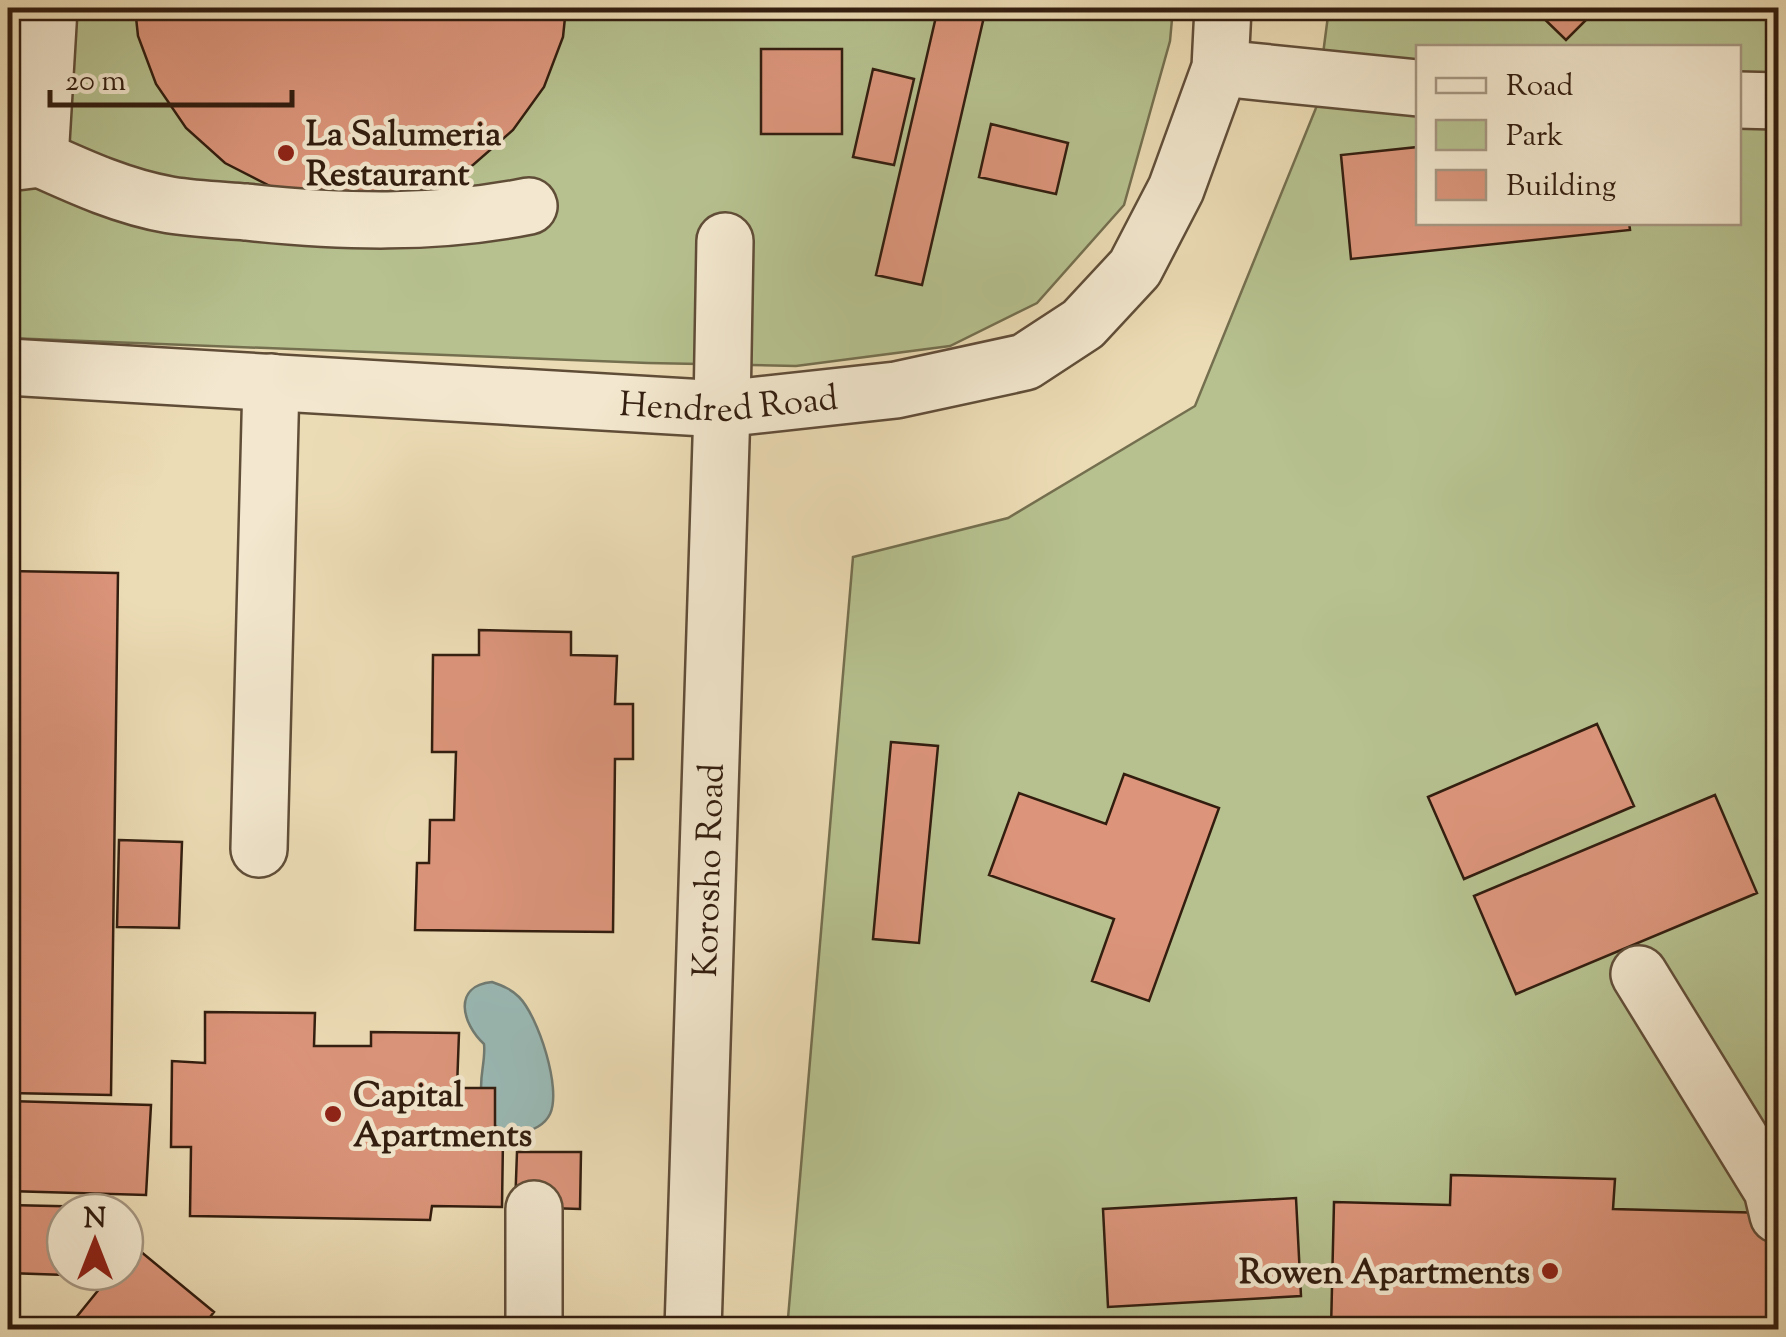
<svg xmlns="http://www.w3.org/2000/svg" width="1786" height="1337" font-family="'Sorts Mill Goudy',serif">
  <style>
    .green { fill: #b6c18f; stroke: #746f4f; stroke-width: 2.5; fill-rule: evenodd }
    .water { fill: #9abab6; stroke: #707b73; stroke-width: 2.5 }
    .building { fill: #dc957b; stroke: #321d0f; stroke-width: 2.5 }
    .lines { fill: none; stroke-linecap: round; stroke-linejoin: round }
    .minor-casing { stroke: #604d38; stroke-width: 60 }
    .minor { stroke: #f3e8cf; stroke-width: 55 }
    .poi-dot { fill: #8f2418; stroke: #f3e8cf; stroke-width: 4 }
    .labels { text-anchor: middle; stroke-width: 9; stroke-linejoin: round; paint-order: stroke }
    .poi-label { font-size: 35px; font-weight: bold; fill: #321d0f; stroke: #f3e8cf; text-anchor: start }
    .street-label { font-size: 35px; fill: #321d0f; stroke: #f3e8cf }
  </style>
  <rect width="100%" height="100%" fill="#ecdcb5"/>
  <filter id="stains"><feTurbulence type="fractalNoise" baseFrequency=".002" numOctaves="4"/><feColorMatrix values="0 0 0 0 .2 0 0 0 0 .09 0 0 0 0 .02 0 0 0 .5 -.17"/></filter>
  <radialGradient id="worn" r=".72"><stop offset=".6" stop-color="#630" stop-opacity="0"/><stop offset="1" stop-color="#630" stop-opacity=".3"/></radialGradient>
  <path class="green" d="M 8,8 L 1173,8 L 1170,41 L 1124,205 L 1037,303 L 950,346 L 796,366 L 648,363 L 8,338 Z
    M 1329,8 L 1778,8 L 1778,1329 L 787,1330 L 853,557 L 1008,518 L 1195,406 L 1316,108 ZM 1418,48 L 1738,48 L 1738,222 L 1418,222 Z"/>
  <path class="water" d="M 492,982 C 503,986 511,989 519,997 C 538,1016 562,1089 550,1114 C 540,1135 503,1139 490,1120 C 486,1115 484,1104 482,1098 C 478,1079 486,1062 484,1044 C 462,1024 452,986 492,982 Z"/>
  <path class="building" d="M 135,8 L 566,8 L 563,37 L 544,87 L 513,130 L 473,165 L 427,189 L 376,201 L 272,187 L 225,163 L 186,128 L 156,84 L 138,36 Z
    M 938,8 L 986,8 L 922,285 L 876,275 Z
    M 1533,8 L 1598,8 L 1566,40 Z
    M 761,49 L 842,49 L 842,134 L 761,134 Z
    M 873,69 L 914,79 L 894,165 L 853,157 Z
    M 991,124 L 1068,143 L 1056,194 L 979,177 Z
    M 1418,147 L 1418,222 L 1629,222 L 1630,230 L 1351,259 L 1341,155 Z
    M 8,571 L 118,573 L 111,1095 L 8,1093 Z
    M 479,630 L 571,632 L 571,655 L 617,656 L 615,704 L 633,704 L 633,759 L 615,759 L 613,932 L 415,930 L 417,863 L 429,863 L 430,820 L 454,820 L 456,752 L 432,752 L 433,655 L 479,655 Z
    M 1597,724 L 1634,806 L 1464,879 L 1428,797 Z
    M 891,742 L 938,746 L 919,943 L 873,939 Z
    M 1124,774 L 1219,808 L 1149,1001 L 1092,981 L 1114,919 L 989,875 L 1019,793 L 1106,824 Z
    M 1715,795 L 1757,893 L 1516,994 L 1474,896 Z
    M 119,840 L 182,842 L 179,928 L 117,927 Z
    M 205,1012 L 315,1013 L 314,1046 L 371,1046 L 371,1032 L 459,1033 L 457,1088 L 495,1088 L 495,1139 L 503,1139 L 502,1207 L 432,1206 L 430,1220 L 190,1216 L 191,1147 L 171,1147 L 172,1061 L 205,1063 Z
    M 8,1101 L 151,1105 L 146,1195 L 8,1191 Z
    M 517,1152 L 581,1152 L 580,1209 L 515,1207 Z
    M 1451,1175 L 1615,1179 L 1613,1209 L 1769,1213 L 1766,1330 L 1331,1330 L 1334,1202 L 1450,1205 Z
    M 1296,1198 L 1301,1296 L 1108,1307 L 1103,1209 Z
    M 8,1205 L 98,1207 L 98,1212 L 65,1212 L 65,1272 L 95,1272 L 95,1276 L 8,1273 Z
    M 134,1246 L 214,1312 L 200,1330 L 66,1330 L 113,1272 L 125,1272 L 125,1258 Z"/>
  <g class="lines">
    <defs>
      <g id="minor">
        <path d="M 1220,68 L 1418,88"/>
        <path d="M 1738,100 L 1778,101"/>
        <path d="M 40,159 C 82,178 124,197 170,205 C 195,209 221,210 246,212 C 341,222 435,225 529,206"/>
        <path d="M 8,163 L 40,159 L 49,8"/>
        <path id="s1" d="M 8,367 L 722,409 L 896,390 L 1025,362 L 1083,324 L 1135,268 L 1176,189 L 1220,68 L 1223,8"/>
        <path d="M 259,849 L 271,382"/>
        <path d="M 1639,974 L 1772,1190 L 1778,1215"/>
        <path d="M 534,1209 L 534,1330"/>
        <path id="s2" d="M 693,1330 L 722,409 L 725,241"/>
      </g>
    </defs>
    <use href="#minor" class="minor-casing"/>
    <use href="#minor" class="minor"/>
  </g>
  <g class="poi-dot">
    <circle cx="286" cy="153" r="10"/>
    <circle cx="333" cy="1114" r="10"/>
    <circle cx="1550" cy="1271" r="10"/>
  </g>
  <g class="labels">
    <g class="poi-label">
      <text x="306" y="145">La Salumeria<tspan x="306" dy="40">Restaurant</tspan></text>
      <text x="353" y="1106">Capital<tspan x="353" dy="40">Apartments</tspan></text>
      <text x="1530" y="1283" text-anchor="end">Rowen Apartments</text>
    </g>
    <g class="street-label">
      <text dy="12" stroke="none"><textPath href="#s1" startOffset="722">Hendred Road</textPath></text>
      <text dy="12" stroke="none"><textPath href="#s2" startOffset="460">Korosho Road</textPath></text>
    </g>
  </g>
  <rect width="1786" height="1337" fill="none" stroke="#ecdcb5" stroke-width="40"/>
  <rect x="10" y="10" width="1766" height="1317" fill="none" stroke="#321d0f" stroke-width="5"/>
  <rect x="20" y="20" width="1746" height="1297" fill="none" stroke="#321d0f" stroke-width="2.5"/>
  <rect x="1416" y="45" width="325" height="180" fill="#f3e8cf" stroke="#a69782" stroke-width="2.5"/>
  <rect x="1436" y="78" width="50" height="15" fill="#f3e8cf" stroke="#a69782" stroke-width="2.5"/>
  <text x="1506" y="95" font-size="30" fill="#321d0f">Road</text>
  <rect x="1436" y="120" width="50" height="30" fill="#b6c18f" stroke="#a69782" stroke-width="2.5"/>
  <text x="1506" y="145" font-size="30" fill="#321d0f">Park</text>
  <rect x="1436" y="170" width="50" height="30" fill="#dc957b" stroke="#a69782" stroke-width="2.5"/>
  <text x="1506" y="195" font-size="30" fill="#321d0f">Building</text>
  <g transform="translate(95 1242)"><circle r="48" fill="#f3e8cf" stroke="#a69782" stroke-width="2.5"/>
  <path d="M0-8L18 38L0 25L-18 38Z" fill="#8f2418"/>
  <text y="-15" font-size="28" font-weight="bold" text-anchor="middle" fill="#321d0f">N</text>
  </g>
  <path d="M50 90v15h242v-15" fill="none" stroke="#321d0f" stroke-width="5"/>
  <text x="65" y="90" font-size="30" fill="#321d0f" stroke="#f3e8cf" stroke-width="8" paint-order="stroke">20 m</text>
  <rect width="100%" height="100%" filter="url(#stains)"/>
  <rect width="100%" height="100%" fill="url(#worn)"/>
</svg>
